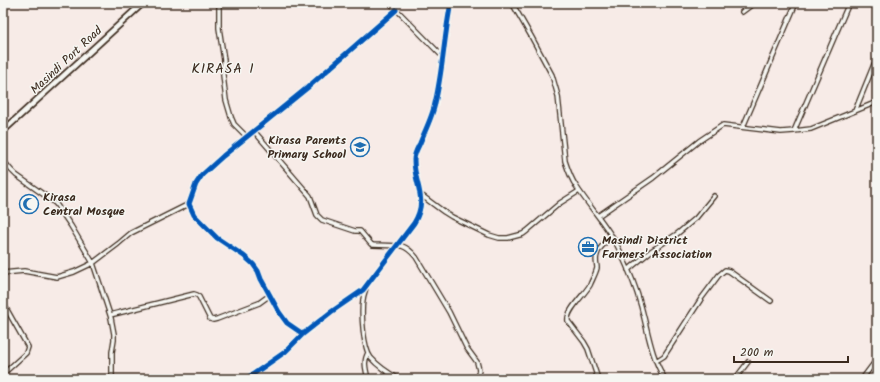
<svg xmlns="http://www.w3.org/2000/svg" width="880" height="382" font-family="Kalam,sans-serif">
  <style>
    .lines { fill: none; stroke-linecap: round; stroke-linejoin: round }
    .street-casing { stroke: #3b2a1e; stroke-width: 6 }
    .secondary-casing { stroke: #3b2a1e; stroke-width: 8 }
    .street { stroke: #f6f6f2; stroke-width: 3.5 }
    .secondary { stroke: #f6f6f2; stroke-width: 4.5 }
    .cycleway-casing { stroke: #f6f6f2; stroke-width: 8 }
    .cycleway { stroke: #0057b8; stroke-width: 5 }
    .labels { text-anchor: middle; stroke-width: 3; stroke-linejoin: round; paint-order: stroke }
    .street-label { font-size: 12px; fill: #3b2a1e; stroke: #f6f6f2 }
    .poi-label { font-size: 12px; font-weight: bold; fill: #3b2a1e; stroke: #f6f6f2; text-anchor: start }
    .quarter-label { font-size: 14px; letter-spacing: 1px; fill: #3b2a1e; stroke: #f6f6f2 }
  </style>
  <rect width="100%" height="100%" fill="#f7ebe7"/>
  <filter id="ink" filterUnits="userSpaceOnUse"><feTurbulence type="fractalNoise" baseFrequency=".025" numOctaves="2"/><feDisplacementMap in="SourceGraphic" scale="8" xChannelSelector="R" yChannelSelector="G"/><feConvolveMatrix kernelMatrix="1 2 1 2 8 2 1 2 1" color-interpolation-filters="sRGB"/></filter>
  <g filter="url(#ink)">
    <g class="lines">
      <defs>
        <path id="street" d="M 219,3 L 219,28 L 224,60 L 223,75 L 226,100 L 231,117 L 234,124 L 247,137
          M 390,3 L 443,57
          M 512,3 L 531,36 L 552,75 L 558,96 L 565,161 C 568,170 571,179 576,186 C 590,208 608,226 619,249 C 628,268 636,287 641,306 C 648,331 651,357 665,379
          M 742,12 L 754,3
          M 855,111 L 877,57
          M 743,127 L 796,3
          M 254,131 L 310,196 L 317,215 L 322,220 L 355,231 L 360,231 L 371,244 L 373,245 L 402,246 C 408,248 412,252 416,257 L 449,312 L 466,347 L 477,362 L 479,370 L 477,379
          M 794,131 L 849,3
          M 3,160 L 11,170 L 16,175 L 50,199 L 56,204 L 71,226 L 93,263 L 111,318 L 114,334 L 114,340 L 112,352 L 112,379
          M 421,195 L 444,212 L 452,217 L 489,235 L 499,238 L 508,238 L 523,234 L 527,231 L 560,203 L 579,191
          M 598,216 L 653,178 L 699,141 L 723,125 L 781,132 L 794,131 L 811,129 L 877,102
          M 628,270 L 651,251 L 677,234 L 696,218 L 714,196
          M 3,273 L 24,271 L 57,277 L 74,272 L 93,263 L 118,244 L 131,233 L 189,204
          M 366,288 C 365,292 363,296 363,300 C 361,313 363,348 371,358 C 378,366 390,374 399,379
          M 3,301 L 6,308 L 28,347 L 26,353 L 3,374
          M 110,315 L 194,294 L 197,295 L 199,297 L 210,319 L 213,320 L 217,319 L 259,303 L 270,295
          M 303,334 L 287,323 L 279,312 L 261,279 L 258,271 L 253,264 L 244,256 L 217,238 L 194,215 L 189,204 L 196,184 L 202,175 L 223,156 L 307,88 L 396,10
          M 656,361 L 664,356 L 701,299 L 719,275 L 725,270 L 729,271 L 771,301
          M 597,376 L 588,349 L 584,342 L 568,321 C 566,311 584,295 590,285 C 592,280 596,273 597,268 C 597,264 595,260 597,255 C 598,248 607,241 612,236
          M 245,379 L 252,375 L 285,352 L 303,334 L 331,312 L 363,290 L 414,223 C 429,198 414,185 414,160 C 414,154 417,149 420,143 C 425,131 433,115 435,103 C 443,70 444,36 451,3
          M 368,379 C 366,370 363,361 368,353
          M 735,379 L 748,362
          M 862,379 L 877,359"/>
        <path id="secondary" d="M 3,131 L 143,3"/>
      </defs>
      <use href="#street" class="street-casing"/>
      <use href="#secondary" class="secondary-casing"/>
      <use href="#street" class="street"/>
      <use href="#secondary" class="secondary"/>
      <defs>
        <path id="cycleway" d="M 303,334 L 287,323 L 279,312 L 261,279 L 258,271 L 253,264 L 244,256 L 217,238 L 194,215 L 189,204 L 196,184 L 202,175 L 223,156 L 307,88 L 396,10
          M 245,379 L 252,375 L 285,352 L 303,334 L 331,312 L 363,290 L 414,223 C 429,198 414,185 414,160 C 414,154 417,149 420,143 C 425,131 433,115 435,103 C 443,70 444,36 451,3"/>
      </defs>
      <use href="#cycleway" class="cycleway-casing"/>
      <use href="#cycleway" class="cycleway"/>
    </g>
  </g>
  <defs>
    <symbol id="school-ring" viewBox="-11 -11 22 22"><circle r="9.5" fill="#f6f6f2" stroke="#1f6fb2" stroke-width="1.5"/><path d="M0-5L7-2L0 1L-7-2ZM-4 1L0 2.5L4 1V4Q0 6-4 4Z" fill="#1f6fb2"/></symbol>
    <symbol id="mosque-ring" viewBox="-11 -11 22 22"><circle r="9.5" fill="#f6f6f2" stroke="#1f6fb2" stroke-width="1.5"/><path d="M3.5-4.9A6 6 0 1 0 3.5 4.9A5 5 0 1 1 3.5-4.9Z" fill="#1f6fb2"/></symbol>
    <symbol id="office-ring" viewBox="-11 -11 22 22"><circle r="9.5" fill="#f6f6f2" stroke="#1f6fb2" stroke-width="1.5"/><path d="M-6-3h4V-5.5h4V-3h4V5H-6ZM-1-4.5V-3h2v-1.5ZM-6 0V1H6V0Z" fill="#1f6fb2"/></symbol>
  </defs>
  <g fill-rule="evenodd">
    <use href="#school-ring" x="349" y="136" width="22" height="22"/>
    <use href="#mosque-ring" x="18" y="193" width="22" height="22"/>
    <use href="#office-ring" x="577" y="236" width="22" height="22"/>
  </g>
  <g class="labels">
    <g class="street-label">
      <text transform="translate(66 60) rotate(-43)" y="4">Masindi Port Road</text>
    </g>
    <g class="poi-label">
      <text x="346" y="144" text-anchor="end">Kirasa Parents<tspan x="346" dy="14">Primary School</tspan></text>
      <text x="43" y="201">Kirasa<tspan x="43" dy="14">Central Mosque</tspan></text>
      <text x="602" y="244">Masindi District<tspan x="602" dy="14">Farmers' Association</tspan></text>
    </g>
    <g class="quarter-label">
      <text x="223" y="73">KIRASA I</text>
    </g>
  </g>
  <rect width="880" height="382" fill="none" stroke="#f6f6f2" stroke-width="16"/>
  <rect x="8" y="8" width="864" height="366" fill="none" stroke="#3b2a1e" stroke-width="1.5" filter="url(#ink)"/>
  <path d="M734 356v6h114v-6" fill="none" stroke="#3b2a1e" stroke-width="2"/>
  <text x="740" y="356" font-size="12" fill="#3b2a1e" stroke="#f6f6f2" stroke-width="3" paint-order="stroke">200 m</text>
</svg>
